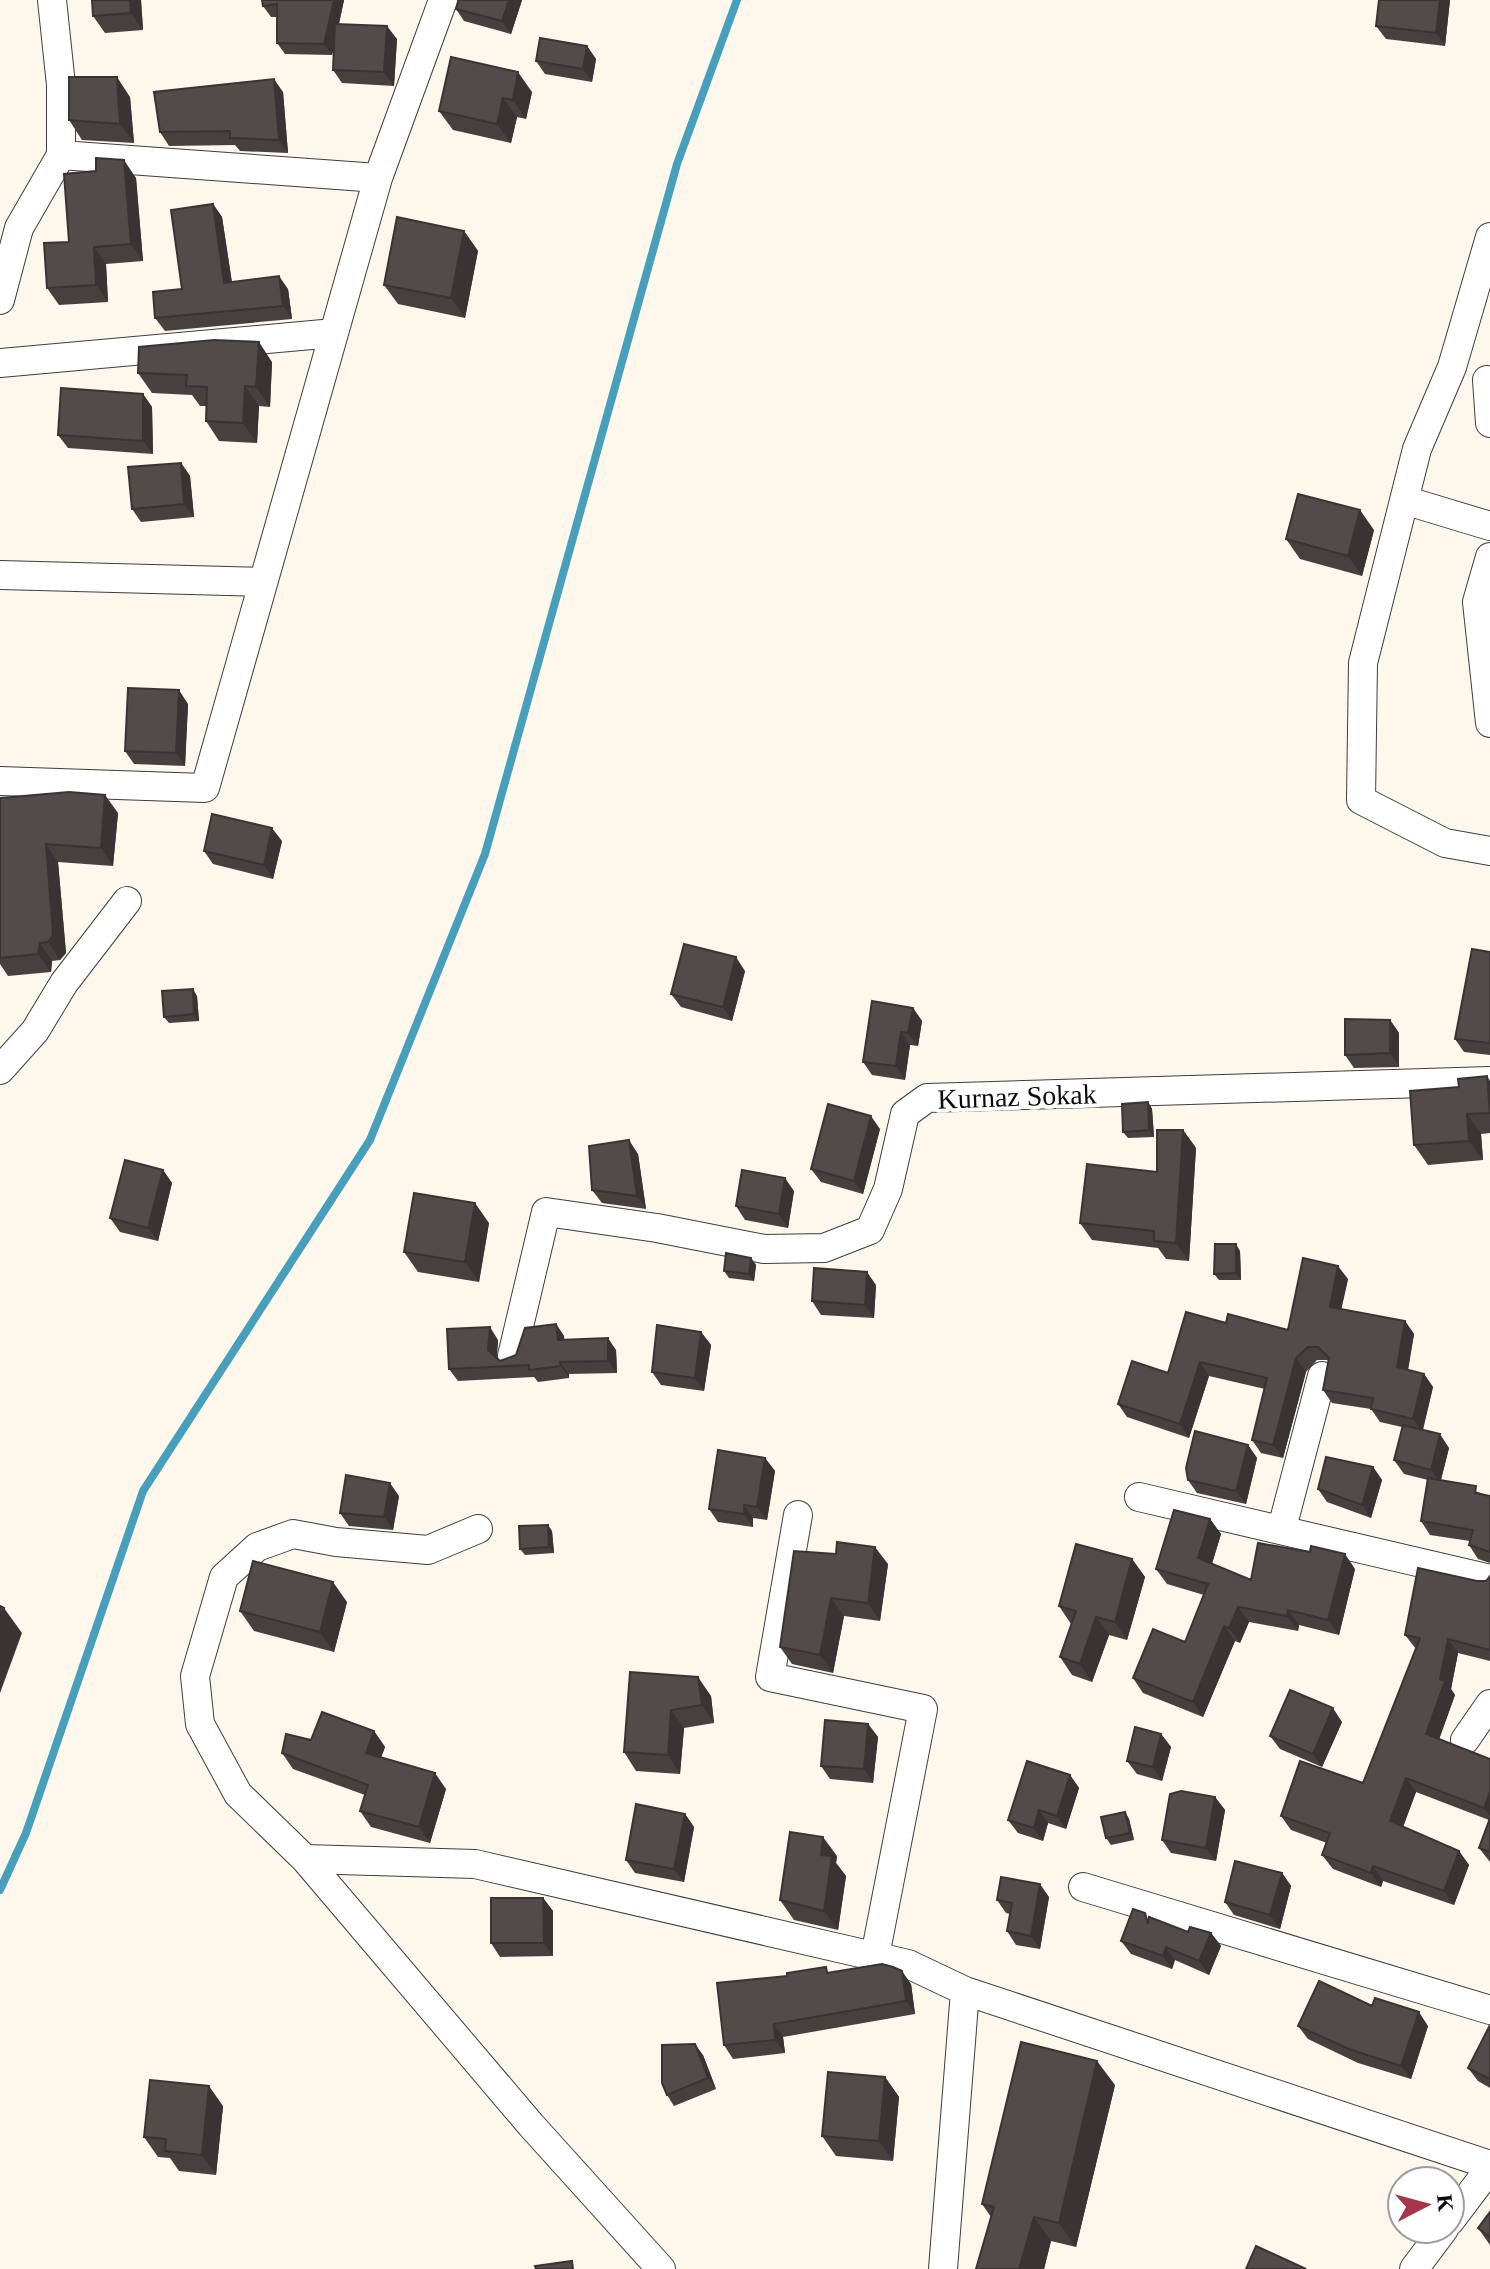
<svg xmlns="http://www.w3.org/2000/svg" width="1490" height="2269" font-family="Georgia,serif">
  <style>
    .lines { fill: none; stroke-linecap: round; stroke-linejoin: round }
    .stream { stroke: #479fbc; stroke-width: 8 }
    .minor-casing { stroke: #3e3e3e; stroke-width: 30 }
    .minor { stroke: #fff; stroke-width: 28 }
    .wall { fill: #47403f }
    .shaded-wall { fill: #393433 }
    .building { fill: #524b49; stroke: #393433; stroke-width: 2 }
    .labels { text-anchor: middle; stroke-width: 8; stroke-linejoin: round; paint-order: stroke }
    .street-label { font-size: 28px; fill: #0b0b0b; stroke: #fff }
  </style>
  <rect width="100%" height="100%" fill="#fdf7ec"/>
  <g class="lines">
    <path class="stream" d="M 0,1890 L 26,1833 L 143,1491 L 370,1140 L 485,854 L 677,164 L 737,0"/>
    <defs>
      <path id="minor" d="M 61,155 L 378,178
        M 1490,237 L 1452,367 L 1417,449 L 1363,663 L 1361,800 L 1445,843 L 1490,851
        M 0,300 L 19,228 L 61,155 L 61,85 L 52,0
        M 0,363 L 334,333
        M 1487,380 L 1490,423
        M 1404,500 L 1490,526
        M 1490,557 L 1477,602 L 1490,723
        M 0,575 L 261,582
        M 0,781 L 205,788 L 378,178 L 443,0
        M 0,1070 L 35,1031 L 64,983 L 127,901
        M 512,1356 L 546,1212 L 657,1228 L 764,1249 L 824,1248 L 870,1230 L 888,1189 L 905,1114 L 927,1098 L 1490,1081
        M 1139,1497 L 1490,1579
        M 798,1515 L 770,1677 L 923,1709 L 875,1956
        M 1282,1528 L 1322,1376
        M 478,1529 L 428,1550 L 336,1542 L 293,1534 L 257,1547 L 224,1577 L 195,1676 L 200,1724 L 238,1794 L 305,1859 L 531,2125 L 661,2269
        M 1465,1740 L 1490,1704
        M 305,1859 L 475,1864 L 908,1964 L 965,1991 L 1490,2165
        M 1083,1887 L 1490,2010
        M 1450,2221 L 1490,2168
        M 943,2269 L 965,1991
        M 1414,2269 L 1444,2229"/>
    </defs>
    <use href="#minor" class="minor-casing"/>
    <use href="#minor" class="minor"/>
  </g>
  <path class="wall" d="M 92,0 L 141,0 L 143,30 L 105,33 L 93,16 Z
    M 262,0 L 344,0 L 339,24 L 397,39 L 394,86 L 342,83 L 333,70 L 334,46 L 332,55 L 285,54 L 277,43 L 277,17 L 271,17 L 263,6 Z
    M 522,0 L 511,34 L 464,21 L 456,9 Z
    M 1450,0 L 1445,46 L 1386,39 L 1376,26 Z
    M 587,46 L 596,59 L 592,82 L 545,74 L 536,61 Z
    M 283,92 L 288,153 L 240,151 L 235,145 L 169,146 L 160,132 Z
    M 532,92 L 526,119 L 517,117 L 511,143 L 453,130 L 439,111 Z
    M 130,97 L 134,143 L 82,140 L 69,120 Z
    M 136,178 L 143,261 L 106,264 L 108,302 L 59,305 L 47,288 L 69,242 Z
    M 213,204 L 222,217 L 232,282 L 288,289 L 292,319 L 165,331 L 155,318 L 182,289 Z
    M 464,231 L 478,251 L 465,318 L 398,304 L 384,285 Z
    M 272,362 L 270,407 L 259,406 L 257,443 L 219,441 L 206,421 L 206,406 L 200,406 L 192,395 L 152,393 L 138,373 Z
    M 143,394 L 152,407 L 153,454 L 68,448 L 58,435 Z
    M 181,463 L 190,476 L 194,517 L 141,522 L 132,509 Z
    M 1374,530 L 1362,576 L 1300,559 L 1286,539 Z
    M 188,704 L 185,766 L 134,764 L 125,751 Z
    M 0,798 L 118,813 L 113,866 L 58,862 L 66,953 L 60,960 L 52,961 L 51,972 L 8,976 L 0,964 Z
    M 282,841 L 273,879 L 213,864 L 204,851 Z
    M 1490,952 L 1490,1055 L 1464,1052 L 1455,1039 Z
    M 745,971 L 732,1021 L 681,1007 L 671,994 Z
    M 197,996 L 199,1021 L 169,1023 L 164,1017 Z
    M 913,1008 L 922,1021 L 918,1046 L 910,1045 L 905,1080 L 872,1075 L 863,1062 Z
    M 1390,1020 L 1399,1033 L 1399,1067 L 1354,1068 L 1345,1055 Z
    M 1490,1081 L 1490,1133 L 1481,1134 L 1483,1160 L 1428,1165 L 1414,1145 L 1459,1087 Z
    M 1148,1102 L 1152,1109 L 1154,1137 L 1128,1138 L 1123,1132 Z
    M 880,1129 L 863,1194 L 821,1182 L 811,1169 Z
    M 1183,1130 L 1196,1148 L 1189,1261 L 1166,1259 L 1158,1248 L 1092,1240 L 1080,1223 L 1157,1172 Z
    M 638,1154 L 646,1209 L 602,1203 L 592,1190 Z
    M 163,1170 L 172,1183 L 158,1241 L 120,1232 L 110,1218 Z
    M 794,1191 L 788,1228 L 745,1220 L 736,1206 Z
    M 489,1223 L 479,1282 L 418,1272 L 404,1252 Z
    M 1240,1251 L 1241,1280 L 1219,1280 L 1214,1274 Z
    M 751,1258 L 756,1265 L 754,1281 L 729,1278 L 724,1271 Z
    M 1348,1279 L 1341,1309 L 1405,1321 L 1414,1334 L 1408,1370 L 1424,1374 L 1433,1387 L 1423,1430 L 1449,1448 L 1441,1480 L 1490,1496 L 1490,1563 L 1478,1559 L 1469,1545 L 1470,1541 L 1430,1535 L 1421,1521 L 1428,1480 L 1404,1474 L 1394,1460 L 1402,1427 L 1380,1422 L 1371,1409 L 1332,1403 L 1323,1390 L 1328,1361 L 1327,1360 L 1317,1360 L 1306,1372 L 1283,1458 L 1261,1453 L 1252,1440 L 1265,1389 L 1209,1376 L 1189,1438 L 1127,1417 L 1118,1404 L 1168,1373 L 1226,1323 L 1288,1330 Z
    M 876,1285 L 874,1318 L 821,1315 L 812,1301 Z
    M 556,1324 L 564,1336 L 564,1340 L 616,1350 L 617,1373 L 569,1374 L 569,1378 L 538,1382 L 534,1377 L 458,1381 L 449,1369 L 498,1340 L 497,1357 L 500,1361 L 516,1355 Z
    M 701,1332 L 711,1345 L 704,1391 L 661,1385 L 652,1372 Z
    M 1248,1445 L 1257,1458 L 1246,1504 L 1197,1493 L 1188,1480 Z
    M 765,1458 L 775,1471 L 767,1520 L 753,1518 L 753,1527 L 718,1522 L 709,1509 Z
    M 1373,1467 L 1382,1480 L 1371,1518 L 1327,1502 L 1318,1489 Z
    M 399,1496 L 393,1530 L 349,1526 L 340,1513 Z
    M 1210,1519 L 1221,1534 L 1212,1564 L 1251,1580 L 1355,1569 L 1339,1635 L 1299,1625 L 1298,1631 L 1249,1622 L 1240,1643 L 1235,1641 L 1203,1717 L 1143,1693 L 1133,1678 L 1185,1642 L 1204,1595 L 1167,1584 L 1156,1569 Z
    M 552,1531 L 554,1553 L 525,1555 L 520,1549 Z
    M 794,1551 L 888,1564 L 880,1621 L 844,1616 L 833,1673 L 792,1664 L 780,1647 Z
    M 1132,1559 L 1145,1577 L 1127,1640 L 1109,1635 L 1092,1682 L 1072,1675 L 1060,1657 L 1071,1624 L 1059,1606 Z
    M 1490,1576 L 1490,1661 L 1458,1653 L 1451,1689 L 1455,1695 L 1439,1739 L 1490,1759 L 1490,1862 L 1479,1848 L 1489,1820 L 1416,1792 L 1403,1827 L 1459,1851 L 1469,1865 L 1454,1905 L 1383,1881 L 1381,1887 L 1333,1869 L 1322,1855 L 1327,1843 L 1291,1830 L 1281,1816 L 1363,1783 L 1416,1649 L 1405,1635 L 1477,1581 L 1486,1581 Z
    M 347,1602 L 334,1652 L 254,1631 L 240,1611 Z
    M 630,1672 L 711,1696 L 714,1723 L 684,1728 L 680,1774 L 636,1771 L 624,1752 Z
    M 1342,1722 L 1322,1767 L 1280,1749 L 1270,1736 Z
    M 868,1724 L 878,1737 L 873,1783 L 830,1779 L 821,1766 Z
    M 374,1731 L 385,1747 L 381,1757 L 446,1789 L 430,1843 L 371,1827 L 360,1811 L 365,1795 L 293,1769 L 282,1753 L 311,1740 Z
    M 1161,1734 L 1171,1747 L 1162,1781 L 1137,1774 L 1127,1761 Z
    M 1070,1775 L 1079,1788 L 1066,1829 L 1048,1823 L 1043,1841 L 1018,1833 L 1008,1820 Z
    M 1215,1797 L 1225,1810 L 1216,1861 L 1171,1853 L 1162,1840 Z
    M 1125,1812 L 1129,1819 L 1134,1840 L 1111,1845 L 1106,1838 Z
    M 685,1814 L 694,1827 L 684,1882 L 635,1873 L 626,1860 Z
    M 837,1856 L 836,1863 L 846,1876 L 838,1930 L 794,1920 L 780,1900 Z
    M 1282,1873 L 1291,1886 L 1280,1929 L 1234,1915 L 1225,1902 Z
    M 1049,1897 L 1040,1949 L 1016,1945 L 1007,1931 L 1010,1914 L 1006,1913 L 997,1900 Z
    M 543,1898 L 553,1911 L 553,1956 L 500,1957 L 491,1943 Z
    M 1149,1918 L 1188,1932 L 1211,1933 L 1221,1946 L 1209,1975 L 1175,1960 L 1172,1969 L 1131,1954 L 1121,1941 Z
    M 830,1973 L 911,1984 L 915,2014 L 783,2037 L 785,2053 L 733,2059 L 724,2045 Z
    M 1372,2006 L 1428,2026 L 1411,2079 L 1358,2063 L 1308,2039 L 1298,2026 Z
    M 1490,2025 L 1490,2088 L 1478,2081 L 1468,2068 Z
    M 703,2055 L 716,2089 L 674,2106 L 667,2095 Z
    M 885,2077 L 899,2097 L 893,2161 L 836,2156 L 822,2136 Z
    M 1115,2085 L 1076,2247 L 1051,2241 L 1044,2269 L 976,2269 L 991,2217 L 982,2204 Z
    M 223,2106 L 216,2175 L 179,2171 L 170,2158 L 158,2157 L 144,2137 Z
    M 1490,2212 L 1490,2245 L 1478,2228 Z"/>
  <path class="shaded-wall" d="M 130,0 L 141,0 L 143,30 L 131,13 Z
    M 334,0 L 344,0 L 332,55 L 324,44 Z
    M 509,0 L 522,0 L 511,34 L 502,21 Z
    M 1440,0 L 1450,0 L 1445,46 L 1436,33 Z
    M 387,26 L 397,39 L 394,86 L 384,72 Z
    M 587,46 L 596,59 L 592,82 L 583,69 Z
    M 518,72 L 532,92 L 526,119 L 513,100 Z
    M 117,77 L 130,97 L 134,143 L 120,124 Z
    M 274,79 L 283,92 L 288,153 L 279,140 Z
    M 503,98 L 517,117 L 511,143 L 497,124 Z
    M 124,160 L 136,178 L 143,261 L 131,244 Z
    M 213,204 L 222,217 L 234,297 L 224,283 Z
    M 464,231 L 478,251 L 465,318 L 451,298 Z
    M 94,247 L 106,264 L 108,302 L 96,285 Z
    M 279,276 L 288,289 L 292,319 L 283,306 Z
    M 259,342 L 272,362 L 270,407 L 256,387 Z
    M 245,386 L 259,406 L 257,443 L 243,423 Z
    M 143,394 L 152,407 L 153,454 L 143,441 Z
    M 181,463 L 190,476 L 194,517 L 184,504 Z
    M 1360,510 L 1374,530 L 1362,576 L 1348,556 Z
    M 179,690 L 188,704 L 185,766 L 176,753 Z
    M 105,795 L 118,813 L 113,866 L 101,848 Z
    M 272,828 L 282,841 L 273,879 L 264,865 Z
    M 46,844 L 58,862 L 66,953 L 60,960 L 48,942 Z
    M 40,943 L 52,961 L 51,972 L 38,954 Z
    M 736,957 L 745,971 L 732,1021 L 723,1007 Z
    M 193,989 L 197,996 L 199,1021 L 194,1014 Z
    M 913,1008 L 922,1021 L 918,1046 L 908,1033 Z
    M 1390,1020 L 1399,1033 L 1399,1067 L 1390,1053 Z
    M 901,1032 L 910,1045 L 905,1080 L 896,1066 Z
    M 1487,1076 L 1490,1081 L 1490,1113 Z
    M 1148,1102 L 1152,1109 L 1154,1137 L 1149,1130 Z
    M 1467,1114 L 1481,1134 L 1483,1160 L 1469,1141 Z
    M 871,1116 L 880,1129 L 863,1194 L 854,1181 Z
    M 1183,1130 L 1196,1148 L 1189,1261 L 1176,1243 Z
    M 629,1140 L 638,1154 L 646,1209 L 637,1196 Z
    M 163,1170 L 172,1183 L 158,1241 L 148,1228 Z
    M 785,1178 L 794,1191 L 788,1228 L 779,1214 Z
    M 475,1203 L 489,1223 L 479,1282 L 465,1262 Z
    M 1236,1244 L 1240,1251 L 1241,1280 L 1236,1273 Z
    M 751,1258 L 756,1265 L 754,1281 L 749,1274 Z
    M 1338,1266 L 1348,1279 L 1339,1320 L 1330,1307 Z
    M 867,1272 L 876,1285 L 874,1318 L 865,1305 Z
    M 1405,1321 L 1414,1334 L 1406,1381 L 1397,1367 Z
    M 556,1324 L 564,1336 L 566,1352 L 558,1340 Z
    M 490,1327 L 498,1340 L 496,1362 L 488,1350 Z
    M 701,1332 L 711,1345 L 704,1391 L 695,1378 Z
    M 608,1338 L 616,1350 L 617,1373 L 608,1361 Z
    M 1296,1358 L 1306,1372 L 1283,1458 L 1273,1445 Z
    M 560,1362 L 569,1374 L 569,1378 L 561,1366 Z
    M 1200,1362 L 1209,1376 L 1189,1438 L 1180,1424 Z
    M 1424,1374 L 1433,1387 L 1422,1432 L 1413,1419 Z
    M 1440,1434 L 1449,1448 L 1440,1483 L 1431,1470 Z
    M 1248,1445 L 1257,1458 L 1246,1504 L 1236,1491 Z
    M 765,1458 L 775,1471 L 767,1520 L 757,1507 Z
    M 1373,1467 L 1382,1480 L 1371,1518 L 1362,1505 Z
    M 390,1483 L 399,1496 L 393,1530 L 384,1517 Z
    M 744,1505 L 753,1518 L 753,1527 L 744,1514 Z
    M 1210,1519 L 1221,1534 L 1209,1573 L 1198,1558 Z
    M 548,1525 L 552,1531 L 554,1553 L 549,1547 Z
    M 875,1547 L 888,1564 L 880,1621 L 868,1603 Z
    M 1345,1554 L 1355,1569 L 1339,1635 L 1328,1620 Z
    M 1132,1559 L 1145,1577 L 1127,1640 L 1115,1622 Z
    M 333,1582 L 347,1602 L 334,1652 L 320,1632 Z
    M 831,1598 L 844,1616 L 833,1673 L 820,1655 Z
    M 1238,1607 L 1249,1622 L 1240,1643 L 1229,1628 Z
    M 4,1608 L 22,1633 L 0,1693 L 0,1618 Z
    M 1288,1610 L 1299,1625 L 1298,1631 L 1287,1616 Z
    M 1096,1617 L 1109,1635 L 1092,1682 L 1080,1664 Z
    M 1224,1626 L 1235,1641 L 1203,1717 L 1193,1702 Z
    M 1448,1639 L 1458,1653 L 1451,1689 L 1455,1695 L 1436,1748 L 1426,1734 L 1440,1679 Z
    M 698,1677 L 711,1696 L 714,1723 L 702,1705 Z
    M 1333,1708 L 1342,1722 L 1322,1767 L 1313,1754 Z
    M 671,1710 L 684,1728 L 680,1774 L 668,1755 Z
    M 868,1724 L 878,1737 L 873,1783 L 864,1769 Z
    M 374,1731 L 385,1747 L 377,1769 L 366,1753 Z
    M 1161,1734 L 1171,1747 L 1162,1781 L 1153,1767 Z
    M 435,1773 L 446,1789 L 430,1843 L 419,1827 Z
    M 1070,1775 L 1079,1788 L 1066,1829 L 1057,1816 Z
    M 1406,1778 L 1416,1792 L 1400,1835 L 1390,1821 Z
    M 1490,1792 L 1490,1816 L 1484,1808 Z
    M 1215,1797 L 1225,1810 L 1216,1861 L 1206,1848 Z
    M 1039,1810 L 1048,1823 L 1043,1841 L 1034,1828 Z
    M 1125,1812 L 1129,1819 L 1134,1840 L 1130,1833 Z
    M 685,1814 L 694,1827 L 684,1882 L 674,1869 Z
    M 823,1837 L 837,1856 L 836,1863 L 846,1876 L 838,1930 L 824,1911 L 821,1855 Z
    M 1459,1851 L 1469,1865 L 1454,1905 L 1444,1891 Z
    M 1373,1866 L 1383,1881 L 1381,1887 L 1371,1873 Z
    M 1282,1873 L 1291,1886 L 1280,1929 L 1270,1915 Z
    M 1040,1884 L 1049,1897 L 1040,1949 L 1031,1936 Z
    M 543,1898 L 553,1911 L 553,1956 L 544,1943 Z
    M 1211,1933 L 1221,1946 L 1209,1975 L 1199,1961 Z
    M 1166,1947 L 1175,1960 L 1172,1969 L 1163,1956 Z
    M 902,1971 L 911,1984 L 915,2014 L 906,2001 Z
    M 1419,2012 L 1428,2026 L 1411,2079 L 1401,2066 Z
    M 774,2024 L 783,2037 L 785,2053 L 775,2040 Z
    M 695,2044 L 703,2055 L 716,2089 L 708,2078 Z
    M 1097,2061 L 1115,2085 L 1076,2247 L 1059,2223 Z
    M 885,2077 L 899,2097 L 893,2161 L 879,2141 Z
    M 209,2086 L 223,2106 L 216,2175 L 202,2155 Z
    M 1034,2217 L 1051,2241 L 1044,2269 L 1019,2269 Z"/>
  <path class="building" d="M 92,0 L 130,0 L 131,13 L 93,16 Z
    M 262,0 L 334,0 L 324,44 L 277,43 L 277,4 L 263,6 Z
    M 459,0 L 509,0 L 502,21 L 456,9 Z
    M 1379,0 L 1440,0 L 1436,33 L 1376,26 Z
    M 335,24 L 387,26 L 384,72 L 333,70 Z
    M 540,38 L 587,46 L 583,69 L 536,61 Z
    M 451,57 L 518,72 L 513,100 L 503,98 L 497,124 L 439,111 Z
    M 69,77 L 117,77 L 120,124 L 69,120 Z
    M 274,79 L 279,140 L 230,138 L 230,131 L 160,132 L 154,92 Z
    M 96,158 L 124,160 L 131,244 L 94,247 L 96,285 L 47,288 L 44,243 L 69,242 L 64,174 L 96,171 Z
    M 213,204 L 224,283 L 279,276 L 283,306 L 155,318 L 153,292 L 182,289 L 171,210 Z
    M 397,217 L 464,231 L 451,298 L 384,285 Z
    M 214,340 L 259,342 L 256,387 L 245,386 L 243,423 L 206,421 L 207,387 L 186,386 L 187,375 L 138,373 L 139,347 Z
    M 61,388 L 143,394 L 143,441 L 58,435 Z
    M 181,463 L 184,504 L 132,509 L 128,467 Z
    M 1298,494 L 1360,510 L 1348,556 L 1286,539 Z
    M 128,688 L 179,690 L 176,753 L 125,751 Z
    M 69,792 L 105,795 L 101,848 L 46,844 L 53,935 L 48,942 L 40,943 L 38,954 L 0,958 L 0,798 Z
    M 212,814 L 272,828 L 264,865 L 204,851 Z
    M 684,944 L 736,957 L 723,1007 L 671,994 Z
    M 1472,949 L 1490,952 L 1490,1043 L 1455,1039 Z
    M 193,989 L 194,1014 L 164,1017 L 162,991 Z
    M 872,1001 L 913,1008 L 908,1033 L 901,1032 L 896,1066 L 863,1062 Z
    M 1345,1019 L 1390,1020 L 1390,1053 L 1345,1055 Z
    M 1487,1076 L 1490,1113 L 1467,1114 L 1469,1141 L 1414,1145 L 1410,1091 L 1459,1087 L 1458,1079 Z
    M 1148,1102 L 1149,1130 L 1123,1132 L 1122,1104 Z
    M 828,1104 L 871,1116 L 854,1181 L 811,1169 Z
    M 1157,1130 L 1183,1130 L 1176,1243 L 1154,1241 L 1154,1231 L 1080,1223 L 1087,1164 L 1157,1172 Z
    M 629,1140 L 637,1196 L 592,1190 L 589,1146 Z
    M 125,1160 L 163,1170 L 148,1228 L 110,1218 Z
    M 742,1170 L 785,1178 L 779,1214 L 736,1206 Z
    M 414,1193 L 475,1203 L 465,1262 L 404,1252 Z
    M 1215,1244 L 1236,1244 L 1236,1273 L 1214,1274 Z
    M 726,1253 L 751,1258 L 749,1274 L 724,1271 Z
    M 1303,1258 L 1338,1266 L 1330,1307 L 1405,1321 L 1397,1367 L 1424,1374 L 1413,1419 L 1371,1409 L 1373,1398 L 1323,1390 L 1329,1358 L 1318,1347 L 1308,1347 L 1296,1358 L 1273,1445 L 1252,1440 L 1267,1378 L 1200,1362 L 1180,1424 L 1118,1404 L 1132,1361 L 1168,1373 L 1186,1312 L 1226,1323 L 1228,1314 L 1288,1330 Z
    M 814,1268 L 867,1272 L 865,1305 L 812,1301 Z
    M 556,1324 L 558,1340 L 608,1338 L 608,1361 L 560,1362 L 561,1366 L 529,1370 L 529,1365 L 449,1369 L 447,1329 L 490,1327 L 488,1350 L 500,1361 L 516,1355 L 525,1328 Z
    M 657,1325 L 701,1332 L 695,1378 L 652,1372 Z
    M 1403,1425 L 1440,1434 L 1431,1470 L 1394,1460 Z
    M 1195,1431 L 1248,1445 L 1236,1491 L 1188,1480 L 1186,1468 Z
    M 718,1450 L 765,1458 L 757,1507 L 744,1505 L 744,1514 L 709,1509 Z
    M 1326,1457 L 1373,1467 L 1362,1505 L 1318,1489 Z
    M 346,1475 L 390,1483 L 384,1517 L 340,1513 Z
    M 1428,1478 L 1476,1486 L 1475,1493 L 1490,1496 L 1490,1552 L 1469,1545 L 1473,1530 L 1421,1521 Z
    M 1174,1510 L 1210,1519 L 1198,1558 L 1251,1580 L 1258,1543 L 1310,1552 L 1311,1546 L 1345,1554 L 1328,1620 L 1288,1610 L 1287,1616 L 1238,1607 L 1229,1628 L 1224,1626 L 1193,1702 L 1133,1678 L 1153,1629 L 1185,1642 L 1208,1584 L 1156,1569 Z
    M 548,1525 L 549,1547 L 520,1549 L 519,1526 Z
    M 837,1542 L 875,1547 L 868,1603 L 831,1598 L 820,1655 L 780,1647 L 794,1551 L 836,1554 Z
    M 1076,1544 L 1132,1559 L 1115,1622 L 1096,1617 L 1080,1664 L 1060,1657 L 1076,1611 L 1059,1606 Z
    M 253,1561 L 333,1582 L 320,1632 L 240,1611 Z
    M 1418,1568 L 1477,1581 L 1486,1581 L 1490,1576 L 1490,1650 L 1448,1639 L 1440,1679 L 1445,1681 L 1426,1734 L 1490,1759 L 1490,1792 L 1484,1808 L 1406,1778 L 1390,1821 L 1459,1851 L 1444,1891 L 1373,1866 L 1371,1873 L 1322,1855 L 1330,1833 L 1281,1816 L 1300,1761 L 1363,1783 L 1420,1638 L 1405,1635 Z
    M 0,1606 L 4,1608 L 0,1618 Z
    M 630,1672 L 698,1677 L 702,1705 L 671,1710 L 668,1755 L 624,1752 Z
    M 1290,1690 L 1333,1708 L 1313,1754 L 1270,1736 Z
    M 322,1712 L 374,1731 L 366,1753 L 435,1773 L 419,1827 L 360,1811 L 368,1785 L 282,1753 L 286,1734 L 311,1740 Z
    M 825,1720 L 868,1724 L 864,1769 L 821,1766 Z
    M 1135,1727 L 1161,1734 L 1153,1767 L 1127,1761 Z
    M 1027,1761 L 1070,1775 L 1057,1816 L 1039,1810 L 1034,1828 L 1008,1820 Z
    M 1181,1791 L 1215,1797 L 1206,1848 L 1162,1840 L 1170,1794 Z
    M 636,1804 L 685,1814 L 674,1869 L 626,1860 Z
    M 1125,1812 L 1130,1833 L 1106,1838 L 1101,1817 Z
    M 1490,1818 L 1490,1852 L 1479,1848 Z
    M 790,1832 L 823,1837 L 821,1855 L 832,1856 L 824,1911 L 780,1900 Z
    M 1235,1861 L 1282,1873 L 1270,1915 L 1225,1902 Z
    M 1001,1877 L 1040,1884 L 1031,1936 L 1007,1931 L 1012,1903 L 997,1900 Z
    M 491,1898 L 543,1898 L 544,1943 L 491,1943 Z
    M 1133,1909 L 1145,1913 L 1148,1924 L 1149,1917 L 1188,1932 L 1190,1927 L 1211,1933 L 1199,1961 L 1166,1947 L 1163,1956 L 1121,1941 Z
    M 882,1964 L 893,1967 L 902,1971 L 906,2001 L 774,2024 L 775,2040 L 724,2045 L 717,1983 L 787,1976 L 787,1973 L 826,1967 L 827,1973 Z
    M 1319,1981 L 1372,2006 L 1375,1998 L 1419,2012 L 1401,2066 L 1349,2049 L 1298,2026 Z
    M 1490,2025 L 1490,2079 L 1468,2068 Z
    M 1021,2042 L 1097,2061 L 1059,2223 L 1034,2217 L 1019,2269 L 976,2269 L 994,2207 L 982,2204 Z
    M 695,2044 L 708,2078 L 667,2095 L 662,2083 L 662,2045 Z
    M 828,2072 L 885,2077 L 879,2141 L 822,2136 Z
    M 150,2080 L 209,2086 L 202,2155 L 165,2151 L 166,2139 L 144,2137 Z
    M 1490,2212 L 1490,2237 L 1478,2228 Z
    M 1256,2246 L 1306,2269 L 1246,2269 Z
    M 572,2261 L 573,2269 L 536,2269 L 535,2266 Z"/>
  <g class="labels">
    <g class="street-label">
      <text transform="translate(1017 1096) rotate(-2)" y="10">Kurnaz Sokak</text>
    </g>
  </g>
  <g transform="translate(1426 2205) rotate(84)"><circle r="38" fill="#ffffff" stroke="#9d9d9d" stroke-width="2"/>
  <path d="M0-6L14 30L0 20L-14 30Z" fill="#a9354d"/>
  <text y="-12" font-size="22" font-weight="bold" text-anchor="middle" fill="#0b0b0b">K</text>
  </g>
</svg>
